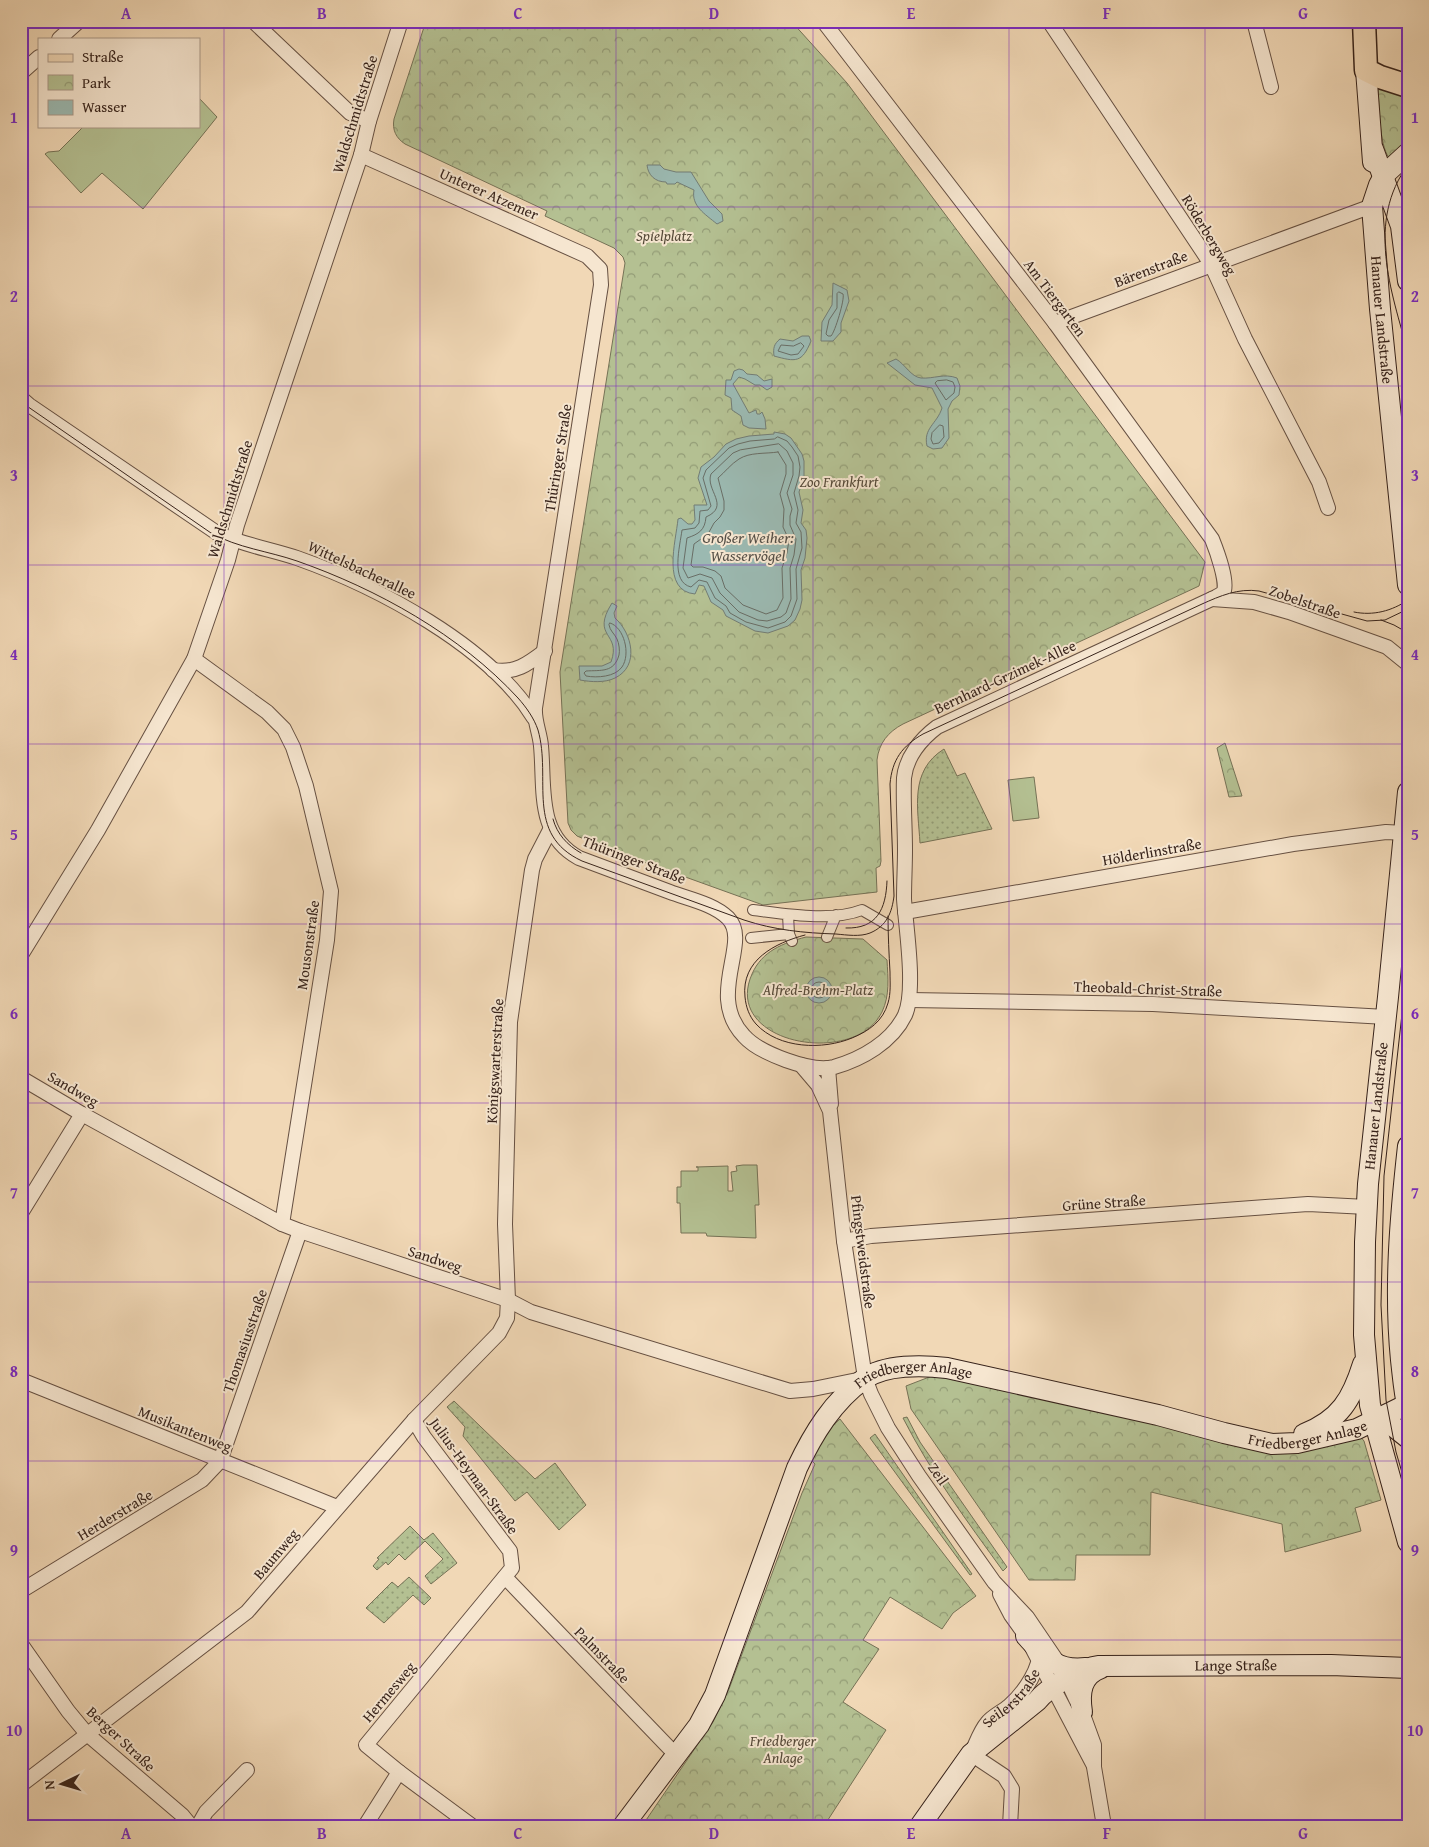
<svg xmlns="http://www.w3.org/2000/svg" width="1429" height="1847" font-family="'Gentium Book Plus',serif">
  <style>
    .grass { fill: url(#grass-dots); stroke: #767256 }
    .park { fill: url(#park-crowns); stroke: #767256 }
    .pitch { fill: #b4c092; stroke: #767256 }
    .water { fill: #9bb9b1; stroke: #737d75 }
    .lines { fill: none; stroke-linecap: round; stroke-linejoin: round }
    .shore { stroke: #696e66; stroke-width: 1 }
    .pedestrian-casing { stroke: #665042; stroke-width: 12 }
    .minor-casing { stroke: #665042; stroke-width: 16 }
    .secondary-casing { stroke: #37231b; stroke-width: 22 }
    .primary-casing { stroke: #37231b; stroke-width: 25 }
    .pedestrian { stroke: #f6e6d0; stroke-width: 10 }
    .minor { stroke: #f6e6d0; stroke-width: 14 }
    .secondary { stroke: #f6e6d0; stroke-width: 20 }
    .primary { stroke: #f1d8b6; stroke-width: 22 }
    .tram { stroke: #37231b; stroke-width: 1 }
    .grid { fill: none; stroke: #7b2cbf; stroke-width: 1; stroke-opacity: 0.55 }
    .labels { text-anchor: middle; stroke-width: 4; stroke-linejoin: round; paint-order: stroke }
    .street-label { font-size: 15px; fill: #37231b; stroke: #f6e6d0 }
    .park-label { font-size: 15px; font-style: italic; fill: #564a39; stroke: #f6e6d0 }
    .water-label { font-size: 16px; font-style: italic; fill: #555048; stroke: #f6e6d0 }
    .neatline { fill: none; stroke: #7b2cbf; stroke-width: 2 }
    .grid-label { font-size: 16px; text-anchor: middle; font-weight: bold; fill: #7b2cbf }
  </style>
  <defs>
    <pattern id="grass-dots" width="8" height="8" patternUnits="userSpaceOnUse" patternTransform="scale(1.25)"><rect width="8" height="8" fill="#b4c092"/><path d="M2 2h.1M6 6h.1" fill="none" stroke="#939c76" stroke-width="1.8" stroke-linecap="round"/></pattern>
    <pattern id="park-crowns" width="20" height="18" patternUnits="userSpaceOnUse" patternTransform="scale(1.25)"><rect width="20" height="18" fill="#b4c092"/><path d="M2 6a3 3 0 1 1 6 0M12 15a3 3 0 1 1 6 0" fill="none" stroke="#939c76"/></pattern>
  </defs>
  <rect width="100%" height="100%" fill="#f1d8b6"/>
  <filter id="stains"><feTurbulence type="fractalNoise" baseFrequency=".004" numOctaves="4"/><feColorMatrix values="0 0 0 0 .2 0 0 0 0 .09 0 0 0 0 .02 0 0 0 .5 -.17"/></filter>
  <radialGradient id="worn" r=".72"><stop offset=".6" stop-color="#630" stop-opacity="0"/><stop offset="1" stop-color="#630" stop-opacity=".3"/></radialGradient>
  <path class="grass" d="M 944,749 L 957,776 L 965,773 L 992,829 L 920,843 C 918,808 909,771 944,749 Z
    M 454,1401 L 535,1479 L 555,1463 L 586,1505 L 559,1530 L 527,1492 L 515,1501 L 463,1436 L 465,1427 L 447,1407 Z
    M 907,1417 L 920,1442 L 1007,1567 L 1003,1571 C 967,1521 931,1473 903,1418 Z
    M 875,1434 L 972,1574 L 970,1575 L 870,1438 Z
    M 410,1526 L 424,1540 L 433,1533 L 457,1563 L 431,1584 L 425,1576 L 443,1559 L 425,1541 L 405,1560 L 399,1554 L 388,1565 L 386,1562 L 377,1570 L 373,1566 L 379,1559 L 377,1558 Z
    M 409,1577 L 431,1598 L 424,1605 L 413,1595 L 384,1623 L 366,1608 L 392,1582 L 398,1587 Z"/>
  <path class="park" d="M 426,21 L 791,21 L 847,83 L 1205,562 L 1199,586 L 903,724 C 888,732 879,743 877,760 L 881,861 L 880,866 L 876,868 L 877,892 L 763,905 L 605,848 L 577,836 L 571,830 L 568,823 L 560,672 L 625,263 L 623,257 L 614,248 L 545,216 L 547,211 L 405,144 C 396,138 392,130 394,119 Z
    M 1378,86 L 1408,93 L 1408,147 L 1389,158 C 1379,144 1379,104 1378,86 Z
    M 1225,743 L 1242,796 L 1229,797 L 1217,748 Z
    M 806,937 L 863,939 L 887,960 C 888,978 890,995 882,1012 C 855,1068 721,1044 752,974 C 762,951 783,943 806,937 Z
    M 937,1374 L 1061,1400 L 1211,1438 L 1360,1436 L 1364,1441 L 1381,1500 L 1355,1508 L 1361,1531 L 1285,1552 L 1282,1524 L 1151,1492 L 1150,1555 L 1076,1555 L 1075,1580 L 1029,1580 L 911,1409 L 906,1386 Z
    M 840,1419 L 976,1596 L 953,1613 L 942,1629 L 890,1597 L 863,1640 L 879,1649 L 843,1702 L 886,1730 L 824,1826 L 642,1826 L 713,1722 L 729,1689 L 802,1493 L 815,1464 L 811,1460 L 829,1429 Z"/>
  <path class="pitch" d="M 199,98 L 217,117 L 143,209 L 102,173 L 81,193 L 45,154 L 48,152 L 59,151 L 84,126 L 199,126 Z
    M 1034,777 L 1039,818 L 1013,821 L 1008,780 Z
    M 743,1165 L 757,1165 L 759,1205 L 755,1205 L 756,1238 L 707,1236 L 706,1233 L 681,1233 L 680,1203 L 677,1203 L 677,1187 L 681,1187 L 681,1171 L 698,1171 L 698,1167 L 696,1167 L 728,1166 L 728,1191 L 733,1191 L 731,1172 L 737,1171 L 736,1166 Z"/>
  <path class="water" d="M 647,165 L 660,165 L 664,169 L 676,172 L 691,172 L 709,201 L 722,214 L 723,221 L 717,224 C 705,214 691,206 694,190 L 677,182 L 675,184 L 667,184 L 666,182 C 655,182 648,175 647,165 Z
    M 833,283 L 847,290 L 849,301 L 841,323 L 841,332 L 833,341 L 821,341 L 822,322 L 832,305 Z
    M 802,336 L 809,336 L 811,341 C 802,363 796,362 774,356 C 773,348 774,344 780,339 L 793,341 Z
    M 896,359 C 905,364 911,377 921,378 C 934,379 944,373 957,378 L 960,386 L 959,395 L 952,401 L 948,409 L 949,438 L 942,448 L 933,449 L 927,446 C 923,428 937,424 942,408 L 932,388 L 915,385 L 887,363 Z
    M 739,369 L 743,370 L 747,374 L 757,375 L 764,381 L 772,379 L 772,387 L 767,390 L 760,385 L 755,385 L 745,379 L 739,377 L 733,384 L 749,413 L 756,410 L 757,414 L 760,414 L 762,412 L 765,419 L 766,429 L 749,428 L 743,425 L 741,416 L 732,410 L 731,398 L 725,395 L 726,380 L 731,380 L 734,371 Z
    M 774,432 L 785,434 L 791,438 L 802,454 L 804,461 L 804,477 L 799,492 L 803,510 L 801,523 L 806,530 L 807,538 L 805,558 L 801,570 L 802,600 L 800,609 L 795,620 L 788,626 L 768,633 L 755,631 L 726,616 L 723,610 L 711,602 L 704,586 L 699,585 L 695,594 C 661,591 676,541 678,519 L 681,518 L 688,524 L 692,524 L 695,520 L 694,505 L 707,505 L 698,478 L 701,467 L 714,457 L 726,444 L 736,439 L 749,436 L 774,434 Z
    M 612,603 L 617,606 L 614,613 L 615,618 C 632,633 640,666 615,678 C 605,683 591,682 580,680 L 579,666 L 602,666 L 611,662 C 622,632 590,638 612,603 Z
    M806 990a13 13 0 1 1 26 0a13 13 0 1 1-26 0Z"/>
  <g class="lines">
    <path class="shore" d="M 839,292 L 843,294 C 845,299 835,332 831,336 L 828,336 L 826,334 L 829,320 L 837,308 L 837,294 Z
      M 801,343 L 804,346 L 798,354 L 791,355 L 778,351 L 781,345 L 793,346 Z
      M 947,380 L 953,382 L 955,387 L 954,393 L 946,400 L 935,383 L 937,381 Z
      M 940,425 L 943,426 L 944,437 L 939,443 L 933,444 L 931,439 L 932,433 Z
      M 778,437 L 787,441 L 792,447 L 798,456 L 800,467 L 799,476 L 794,493 L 798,510 L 796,523 L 801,532 L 802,548 L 796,569 L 797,599 L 791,616 L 785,622 L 768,628 L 746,622 L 730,613 L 726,606 L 715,598 L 707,582 L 699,580 L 691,587 C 670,582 680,546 682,530 L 695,528 L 699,523 L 700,511 L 708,510 L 711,506 L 703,478 L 706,470 L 729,448 L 738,444 L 750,441 L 774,439 Z
      M 779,444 L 787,451 L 793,463 L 793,475 L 787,493 L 792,509 L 790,516 L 790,525 L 796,539 L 794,555 L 790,568 L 791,599 L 786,613 L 781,617 L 767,621 L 758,620 L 739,612 L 720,593 L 712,578 L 700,574 L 688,578 L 683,568 L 687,538 C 699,534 705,530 706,517 C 731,506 705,490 711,474 L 733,453 L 740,450 Z
      M 778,452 L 786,465 L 786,474 L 780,494 L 784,509 L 783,527 L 789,540 L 787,553 L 782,568 L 783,598 L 777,610 L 766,614 L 743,605 L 725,588 L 721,576 L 715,571 L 703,567 L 693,567 L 691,565 L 694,544 L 708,534 L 714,523 L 720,517 L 724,510 L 724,501 L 718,478 C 725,472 731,464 739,459 C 750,452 765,454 778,452 Z
      M 610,623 C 624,627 631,654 622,667 C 615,677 597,678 586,676 L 584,673 L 586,671 C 601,670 614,673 619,655 C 620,651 619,643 617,639 C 614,633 610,631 609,625 Z
      M811 990a8 8 0 1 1 16 0a8 8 0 1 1-16 0Z"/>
    <defs>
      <path id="pedestrian" d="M 753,910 C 786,914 831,922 862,910 L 888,925
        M 788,915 L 789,934 L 792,941
        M 827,937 L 836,915
        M 751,938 L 789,934"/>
      <g id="minor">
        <path d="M 253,21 L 350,113 L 369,121"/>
        <path d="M 1049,21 L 1211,264 L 1245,339 L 1319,482 L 1328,508"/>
        <path d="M 1254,21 L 1271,87"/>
        <path d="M 59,39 L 79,21"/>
        <path d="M 21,73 L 39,57"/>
        <path d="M 361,155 L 587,256 L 600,269 L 601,285 L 535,708 C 534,721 540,733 541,746 C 545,788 536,835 579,858 C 609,869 640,881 670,892 C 689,899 714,904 728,918 C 752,942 705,995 744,1036 C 759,1053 811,1073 834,1067 C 862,1059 892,1042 905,1015 C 916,990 906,928 904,899 C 904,882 905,866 905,850 C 905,826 903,802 904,778 C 906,757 921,739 937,727 L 1216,597 C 1218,596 1221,594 1223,593 C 1229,584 1216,549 1212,539 L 1055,323 L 823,21"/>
        <path d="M 1055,323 L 1372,206"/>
        <path d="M 21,398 L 29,405 L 217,533 C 243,545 270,549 297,558 C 376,586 489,645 534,718"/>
        <path d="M 1212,599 L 1254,602 L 1289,612 L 1387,647 L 1408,664"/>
        <path d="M 194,659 L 267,712 L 284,729 L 293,747 L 306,786 L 331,891 L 327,940 L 282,1224"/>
        <path d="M 493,670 C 515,674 528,664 545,651"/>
        <path d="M 905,912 L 1293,844 L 1386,832 L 1405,833"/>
        <path d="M 21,955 L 98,830 L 194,659 L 228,560 L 237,525 L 361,155 L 369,121 L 401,21"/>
        <path d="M 909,1000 L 1153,1004 L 1386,1017"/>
        <path d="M 801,1065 L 818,1085 L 830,1111 L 844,1241 L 865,1378 L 871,1394 L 888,1428 L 919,1476 L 994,1582 L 1027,1617 L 1061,1667 L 1082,1712 L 1094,1745 L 1094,1767 L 1104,1826"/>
        <path d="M 828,1068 L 831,1104"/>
        <path d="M 21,1078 L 82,1114 L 282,1224 L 300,1231 L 508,1300 L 531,1312 L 790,1391 L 813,1389 L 862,1379"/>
        <path d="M 21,1213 L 82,1114"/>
        <path d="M 844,1241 L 871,1236 L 1308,1204 L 1367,1207"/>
        <path d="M 21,1380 L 337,1507"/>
        <path d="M 505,1577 L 676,1755"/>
        <path d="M 21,1591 L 202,1480 L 220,1461 L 300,1231"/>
        <path d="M 1000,1594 L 1011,1615 L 1026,1636 L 1093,1764"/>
        <path d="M 21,1644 L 68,1711 L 87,1734 L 182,1815 L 191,1826"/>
        <path d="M 399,1772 L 472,1826"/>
        <path d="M 21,1785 L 247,1612 L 414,1420 L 499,1333 L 507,1318 L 508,1300 L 505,1224 L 510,1022 L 532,870 L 535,859 L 550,830"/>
        <path d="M 198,1826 L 206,1812 L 247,1770"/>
        <path d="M 365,1826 L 399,1772 L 366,1745 L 512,1568 L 510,1551 L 424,1437 L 414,1420"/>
        <path id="s1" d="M 1010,1826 L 1012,1789 L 1004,1776 L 971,1754 C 976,1744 980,1731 987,1723 C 992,1716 1002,1712 1009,1706 C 1026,1691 1040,1669 1041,1646"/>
      </g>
      <g id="secondary">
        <path d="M 1366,70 L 1373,162"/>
        <path d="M 1373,149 L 1401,226 L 1408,281"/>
        <path id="s2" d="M 1408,153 L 1385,174 L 1379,185 L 1372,206 L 1380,309 L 1408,585"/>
        <path d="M 1408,792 L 1388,997 L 1368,1184 L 1365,1242 L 1364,1335 L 1370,1405 L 1408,1542"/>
        <path d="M 1408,1146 C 1400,1218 1394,1288 1401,1360 C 1403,1377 1404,1393 1408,1409"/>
        <path d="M 1380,1419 L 1389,1423 L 1408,1438"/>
        <path d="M 1304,1434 C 1340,1420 1352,1399 1363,1364"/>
        <path d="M 1026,1636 C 1044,1656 1056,1672 1086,1668"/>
        <path d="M 1082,1712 C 1079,1693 1081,1675 1101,1668"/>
        <path id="s3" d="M 623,1826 L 699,1725 L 715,1695 L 797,1468 C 813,1434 833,1401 864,1379 C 885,1364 923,1365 947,1368 L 1158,1415 L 1224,1433 L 1272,1444 L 1297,1443 L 1357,1429 L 1408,1404"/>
        <path id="s4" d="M 920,1826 L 971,1754 L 1037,1701 C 1048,1687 1082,1668 1099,1666 L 1331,1665 L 1408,1668"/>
      </g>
      <path id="primary" d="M 1364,21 L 1366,70 L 1380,77 L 1408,86"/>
    </defs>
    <use href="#pedestrian" class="pedestrian-casing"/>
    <use href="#minor" class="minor-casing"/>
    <use href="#secondary" class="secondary-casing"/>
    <use href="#primary" class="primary-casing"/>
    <use href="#pedestrian" class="pedestrian"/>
    <use href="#minor" class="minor"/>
    <use href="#secondary" class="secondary"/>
    <use href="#primary" class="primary"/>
    <path class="tram" d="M 1408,165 C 1366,221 1391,291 1408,352
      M 21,402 L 211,533 C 238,548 268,551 297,561 C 377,589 460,635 518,698 C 526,707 534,718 538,730 C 552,779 524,834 582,861 L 744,920 C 774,930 804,933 836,934 C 847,935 860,937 870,933 C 887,926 892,912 894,896 L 890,784 C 892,760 902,746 923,734 L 1202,604 C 1220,596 1238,588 1259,591 L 1367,621 L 1385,620 L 1408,609
      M 1354,612 C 1373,616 1392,611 1408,600
      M 1381,620 L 1394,625 L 1408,633
      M 553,819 C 557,834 567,845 581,853
      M 846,928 C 877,929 886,909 887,881
      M 805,935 C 775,943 741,960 745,997 C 746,1007 749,1016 756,1024 C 779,1049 823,1050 852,1038 C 869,1031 883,1021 888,1003 C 891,993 890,983 890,972 C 889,954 888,935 888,916
      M 1408,939 L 1404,996 L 1384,1176 L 1381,1305 L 1386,1400 L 1396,1452 L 1408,1493"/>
  </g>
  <path class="grid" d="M 224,21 L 224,1826M 420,21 L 420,1826M 616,21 L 616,1826M 813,21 L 813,1826M 1009,21 L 1009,1826M 1205,21 L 1205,1826M 21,207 L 1408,207M 21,386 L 1408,386M 21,565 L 1408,565M 21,744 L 1408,744M 21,924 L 1408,924M 21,1103 L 1408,1103M 21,1282 L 1408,1282M 21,1461 L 1408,1461M 21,1640 L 1408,1640"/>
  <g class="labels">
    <g class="street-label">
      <text transform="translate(355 114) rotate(-73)" y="5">Waldschmidtstraße</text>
      <text transform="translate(489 194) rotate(24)" y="5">Unterer Atzemer</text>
      <text transform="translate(1209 235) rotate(59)" y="5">Röderbergweg</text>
      <text transform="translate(1151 269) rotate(-21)" y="5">Bärenstraße</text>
      <text transform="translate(1055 298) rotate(53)" y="5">Am Tiergarten</text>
      <text dy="5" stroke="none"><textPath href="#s2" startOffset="180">Hanauer Landstraße</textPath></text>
      <text transform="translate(558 458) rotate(-81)" y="5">Thüringer Straße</text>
      <text transform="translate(230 499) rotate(-73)" y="5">Waldschmidtstraße</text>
      <text transform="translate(362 570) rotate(25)" y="5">Wittelsbacherallee</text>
      <text transform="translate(1305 602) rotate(19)" y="5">Zobelstraße</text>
      <text transform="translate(1005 677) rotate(-25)" y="5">Bernhard-Grzimek-Allee</text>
      <text transform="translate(1152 852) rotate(-10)" y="5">Hölderlinstraße</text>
      <text transform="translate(634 860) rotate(21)" y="5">Thüringer Straße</text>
      <text transform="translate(308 945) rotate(-82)" y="5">Mousonstraße</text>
      <text transform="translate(1148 989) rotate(2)" y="5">Theobald-Christ-Straße</text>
      <text transform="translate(495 1061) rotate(-87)" y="5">Königswarterstraße</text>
      <text transform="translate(73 1089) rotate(30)" y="5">Sandweg</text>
      <text transform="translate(1376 1106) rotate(-84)" y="5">Hanauer Landstraße</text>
      <text transform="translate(1104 1203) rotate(-4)" y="5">Grüne Straße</text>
      <text transform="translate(863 1252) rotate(83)" y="5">Pfingstweidstraße</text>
      <text transform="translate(435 1259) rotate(18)" y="5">Sandweg</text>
      <text transform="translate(245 1341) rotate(-71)" y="5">Thomasiusstraße</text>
      <text dy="5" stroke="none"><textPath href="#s3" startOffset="565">Friedberger Anlage</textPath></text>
      <text transform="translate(185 1429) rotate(22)" y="5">Musikantenweg</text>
      <text dy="5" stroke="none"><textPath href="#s3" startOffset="970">Friedberger Anlage</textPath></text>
      <text transform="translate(938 1474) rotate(55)" y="5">Zeil</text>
      <text transform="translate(474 1476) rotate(54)" y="5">Julius-Heyman-Straße</text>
      <text transform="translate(115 1515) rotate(-31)" y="5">Herderstraße</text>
      <text transform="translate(276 1554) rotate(-50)" y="5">Baumweg</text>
      <text transform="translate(602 1655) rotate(46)" y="5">Palmstraße</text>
      <text dy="5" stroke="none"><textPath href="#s4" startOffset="382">Lange Straße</textPath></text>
      <text transform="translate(389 1692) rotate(-50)" y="5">Hermesweg</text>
      <text dy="5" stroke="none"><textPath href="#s1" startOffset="162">Seilerstraße</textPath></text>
      <text transform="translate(121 1739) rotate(43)" y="5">Berger Straße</text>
    </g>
    <g class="park-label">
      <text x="664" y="241">Spielplatz</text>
      <text x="839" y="487">Zoo Frankfurt</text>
      <text x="818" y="995">Alfred-Brehm-Platz</text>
      <text x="783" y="1746">Friedberger<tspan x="783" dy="17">Anlage</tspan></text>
    </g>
    <g class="water-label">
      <text x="748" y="543">Großer Weiher:<tspan x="748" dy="18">Wasservögel</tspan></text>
    </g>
  </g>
  <rect width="1429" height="1847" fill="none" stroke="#f1d8b6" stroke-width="55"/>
  <rect x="38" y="38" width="162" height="90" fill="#f6e6d0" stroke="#aa9888"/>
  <rect x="48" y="54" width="25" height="8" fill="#f1d8b6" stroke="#aa9888"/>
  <text x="82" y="62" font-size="15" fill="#37231b">Straße</text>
  <rect x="48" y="75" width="25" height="15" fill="url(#park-crowns)" stroke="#aa9888"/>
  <text x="82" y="88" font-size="15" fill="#37231b">Park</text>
  <rect x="48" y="100" width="25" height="15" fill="#9bb9b1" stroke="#aa9888"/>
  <text x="82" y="112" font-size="15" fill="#37231b">Wasser</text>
  <g transform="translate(62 1784) rotate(265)" stroke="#f6e6d0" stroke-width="4" paint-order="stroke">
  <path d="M0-4L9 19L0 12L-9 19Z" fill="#37231b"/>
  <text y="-8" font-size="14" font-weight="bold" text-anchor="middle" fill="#37231b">N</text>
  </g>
  <rect x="28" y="28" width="1374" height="1792" class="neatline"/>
  <g class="grid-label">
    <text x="126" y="19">A</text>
    <text x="322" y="19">B</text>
    <text x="518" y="19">C</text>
    <text x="714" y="19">D</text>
    <text x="911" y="19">E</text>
    <text x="1107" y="19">F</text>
    <text x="1303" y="19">G</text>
    <text x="14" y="123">1</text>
    <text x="1415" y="123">1</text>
    <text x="14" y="302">2</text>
    <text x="1415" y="302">2</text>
    <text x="14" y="481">3</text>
    <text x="1415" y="481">3</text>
    <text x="14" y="660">4</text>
    <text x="1415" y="660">4</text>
    <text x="14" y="840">5</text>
    <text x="1415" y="840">5</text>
    <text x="14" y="1019">6</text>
    <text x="1415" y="1019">6</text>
    <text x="14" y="1198">7</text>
    <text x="1415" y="1198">7</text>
    <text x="14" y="1377">8</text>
    <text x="1415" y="1377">8</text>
    <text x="14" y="1556">9</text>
    <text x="1415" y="1556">9</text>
    <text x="14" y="1736">10</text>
    <text x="1415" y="1736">10</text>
    <text x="126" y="1839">A</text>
    <text x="322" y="1839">B</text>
    <text x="518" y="1839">C</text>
    <text x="714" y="1839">D</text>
    <text x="911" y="1839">E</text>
    <text x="1107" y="1839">F</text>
    <text x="1303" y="1839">G</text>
  </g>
  <rect width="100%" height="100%" filter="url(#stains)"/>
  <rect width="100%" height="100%" fill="url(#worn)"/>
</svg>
